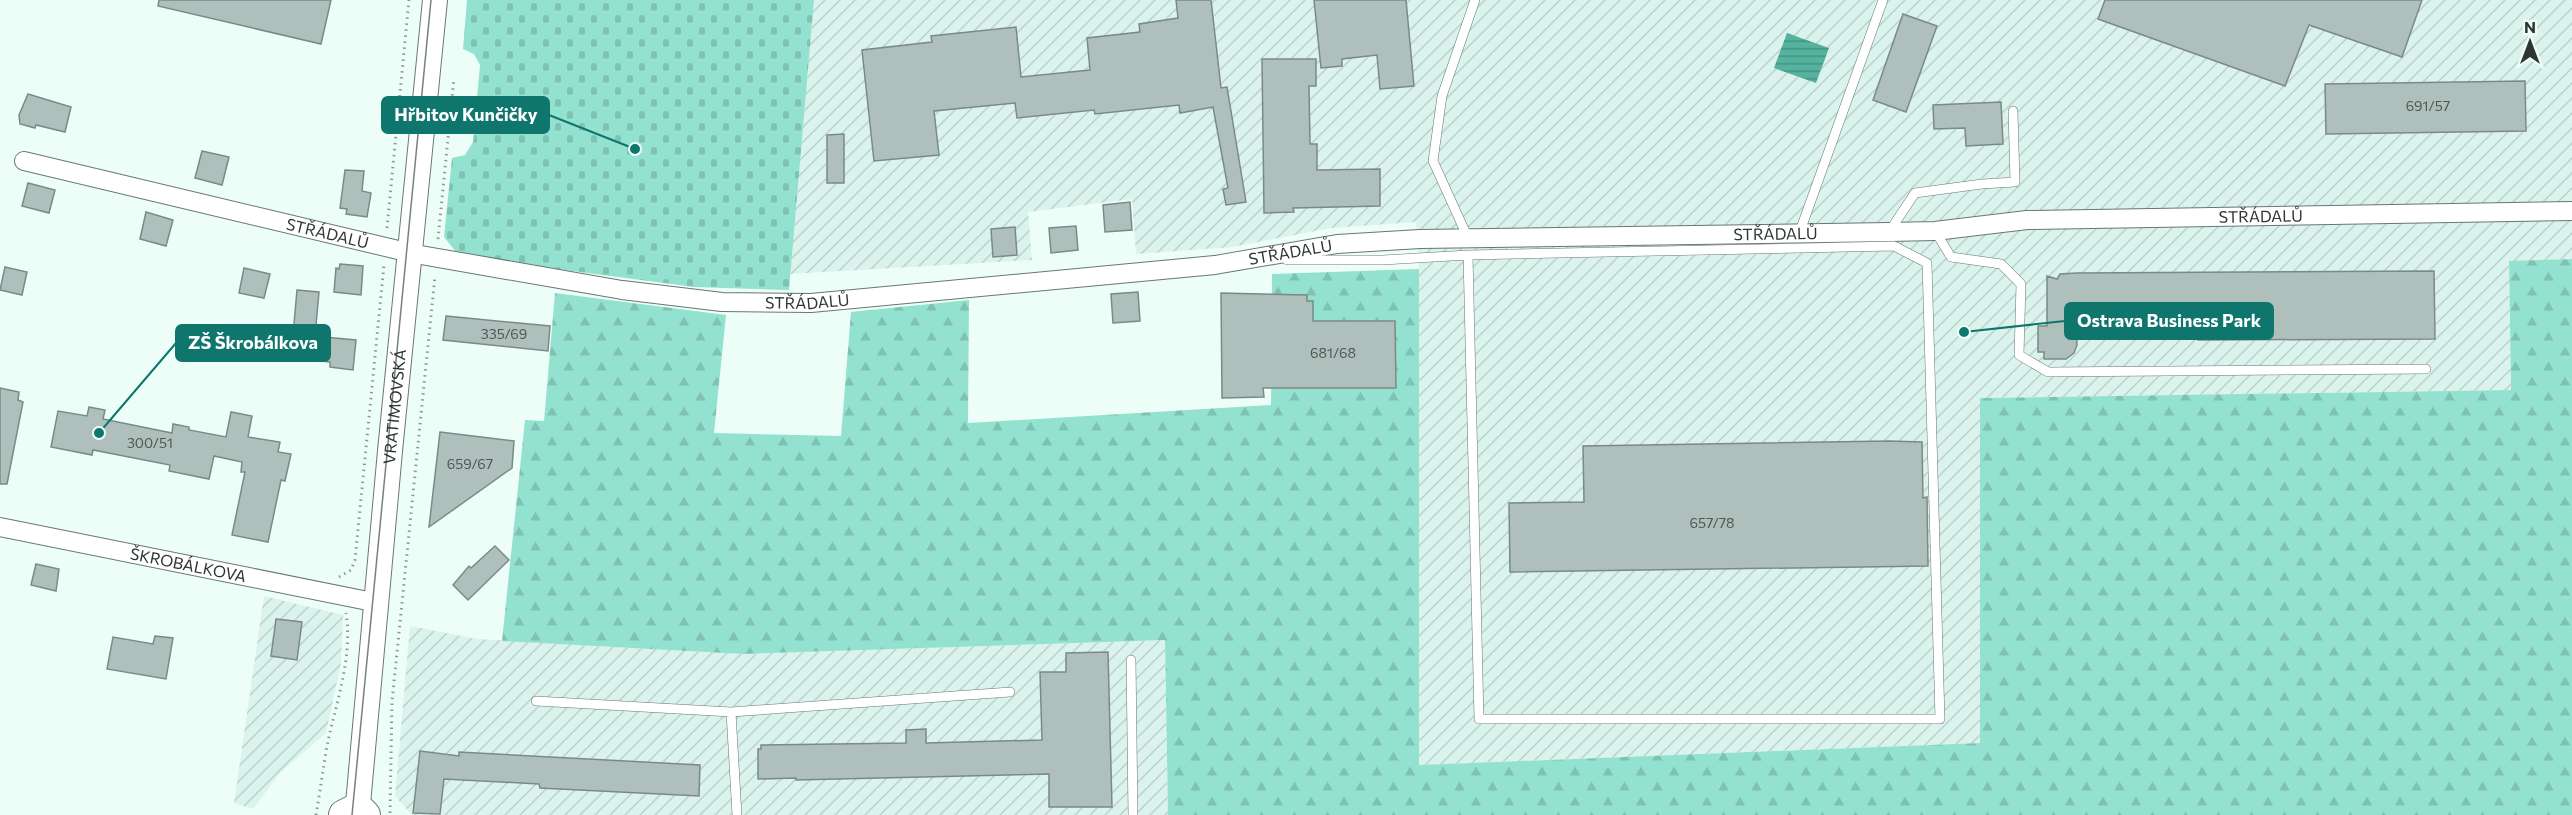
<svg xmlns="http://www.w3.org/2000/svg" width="2572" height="815" font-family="Commissioner,sans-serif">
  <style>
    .industrial { fill: url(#industrial-furrows) }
    .forest { fill: url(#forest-firs) }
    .cemetery { fill: url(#cemetery-stones) }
    .water { fill: url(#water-rules) }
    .building { fill: #afbfbb; stroke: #7b8a86; stroke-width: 1.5 }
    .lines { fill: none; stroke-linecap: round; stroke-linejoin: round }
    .service-casing { stroke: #687773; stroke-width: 10 }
    .minor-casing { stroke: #687773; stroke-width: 20 }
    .tertiary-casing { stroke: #687773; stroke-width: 26 }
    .primary-casing { stroke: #687773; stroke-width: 32 }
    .path { stroke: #8d9995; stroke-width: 3; stroke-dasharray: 1.5 4.5; stroke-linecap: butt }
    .service { stroke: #fff; stroke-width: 9 }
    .minor { stroke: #fff; stroke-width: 18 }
    .tertiary { stroke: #fff; stroke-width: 24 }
    .primary { stroke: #fff; stroke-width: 30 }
    .tram { stroke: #77817e; stroke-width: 1.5 }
    .labels { text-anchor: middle; stroke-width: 4.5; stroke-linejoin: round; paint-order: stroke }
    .number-label { font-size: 14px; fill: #4f5855 }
    .street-label { font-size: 16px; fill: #2f3533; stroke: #edfef9 }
    .leader { fill: none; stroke: #0f766e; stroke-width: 2 }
    .callout-dot { fill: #0f766e; stroke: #edfef9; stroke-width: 2 }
    .callout { fill: #0f766e; stroke: #0f766e; stroke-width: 2 }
    .callout-label { font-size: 18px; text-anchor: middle; font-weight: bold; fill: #fff }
  </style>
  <defs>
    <pattern id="industrial-furrows" width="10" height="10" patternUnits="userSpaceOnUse" patternTransform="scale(1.5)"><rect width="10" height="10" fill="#daf3ec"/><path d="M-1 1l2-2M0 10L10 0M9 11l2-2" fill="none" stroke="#bbd1cb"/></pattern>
    <pattern id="forest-firs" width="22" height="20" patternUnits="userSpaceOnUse" patternTransform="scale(1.5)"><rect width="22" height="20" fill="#93e2cf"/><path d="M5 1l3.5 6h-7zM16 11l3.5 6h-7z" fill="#7fc2b2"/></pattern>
    <pattern id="cemetery-stones" width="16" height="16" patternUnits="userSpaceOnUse" patternTransform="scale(1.5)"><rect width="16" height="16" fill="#93e2cf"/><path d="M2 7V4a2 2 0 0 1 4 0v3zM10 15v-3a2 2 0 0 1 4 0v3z" fill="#7fc2b2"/></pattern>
    <pattern id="water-rules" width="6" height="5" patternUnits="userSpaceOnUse" patternTransform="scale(1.5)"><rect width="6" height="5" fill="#54b29f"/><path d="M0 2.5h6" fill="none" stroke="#469282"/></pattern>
  </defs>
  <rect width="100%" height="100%" fill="#edfef9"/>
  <path class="industrial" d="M 814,0 L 2572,0 L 2572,259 L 2509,262 L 2511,390 L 1980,398 L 1980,743 L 1419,765 L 1419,269 L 1416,222 L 1331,228 L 1232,247 L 1136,254 L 1132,199 L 1028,212 L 1032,260 L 790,274 Z
    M 264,596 L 343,615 L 341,663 L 326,733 L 280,773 L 253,809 L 234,803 Z
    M 410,626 L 477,639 L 743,654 L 1165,640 L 1168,815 L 412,815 L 395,796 Z"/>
  <path class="forest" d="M 2572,259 L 2572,815 L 1168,815 L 1165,640 L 743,654 L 502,641 L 525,420 L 544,421 L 555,293 L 726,315 L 714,433 L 841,436 L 851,312 L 969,300 L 968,423 L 1271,405 L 1272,274 L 1419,269 L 1419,765 L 1980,743 L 1980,398 L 2511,390 L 2509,261 Z"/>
  <path class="cemetery" d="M 467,0 L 814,0 L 789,290 L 694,287 L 557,269 L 456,252 L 444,237 L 452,158 L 465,155 L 473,142 L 480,65 L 474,54 L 463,49 Z"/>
  <path class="water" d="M 1787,33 L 1829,48 L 1816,83 L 1774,68 Z"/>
  <path class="building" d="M 159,0 L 331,0 L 321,44 L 158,6 Z
    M 1176,0 L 1211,0 L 1221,88 L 1227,87 L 1246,202 L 1226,205 L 1223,189 L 1228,188 L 1213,107 L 1180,113 L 1179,105 L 1095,114 L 1094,110 L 1017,118 L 1015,103 L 934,111 L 939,155 L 874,161 L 862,50 L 932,42 L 931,36 L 1016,27 L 1021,77 L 1090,70 L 1087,38 L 1140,32 L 1139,24 L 1178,18 Z
    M 1314,0 L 1406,0 L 1414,86 L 1380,89 L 1377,55 L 1342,59 L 1342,66 L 1321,68 Z
    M 2105,0 L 2422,0 L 2402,57 L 2309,25 L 2285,86 L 2098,19 Z
    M 1903,14 L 1937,26 L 1906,112 L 1873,100 Z
    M 1262,59 L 1316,59 L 1316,86 L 1309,86 L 1310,144 L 1317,144 L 1317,170 L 1380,169 L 1380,206 L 1293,208 L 1294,212 L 1264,213 Z
    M 2525,81 L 2526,131 L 2326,134 L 2325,84 Z
    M 28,94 L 71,107 L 65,132 L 36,125 L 35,128 L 20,124 L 19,115 Z
    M 2001,102 L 2003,144 L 1966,146 L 1965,128 L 1934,129 L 1933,105 Z
    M 844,134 L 844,183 L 827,183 L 827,135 Z
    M 202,151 L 229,157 L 222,185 L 195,178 Z
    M 345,170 L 364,171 L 362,191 L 371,193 L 367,217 L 346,214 L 347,209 L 340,208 Z
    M 28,183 L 55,190 L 49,213 L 22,206 Z
    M 1130,202 L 1132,230 L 1105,232 L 1103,205 Z
    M 146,212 L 173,220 L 166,246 L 140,239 Z
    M 1076,226 L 1078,250 L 1051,253 L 1049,228 Z
    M 1015,227 L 1017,255 L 993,257 L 991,229 Z
    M 340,264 L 363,266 L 361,295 L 334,292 L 336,268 L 339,269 Z
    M 5,267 L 27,272 L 22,295 L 0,290 Z
    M 244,268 L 270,274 L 264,298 L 239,293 Z
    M 2434,271 L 2435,339 L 2198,340 L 2198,324 L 2076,325 L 2077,345 L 2074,353 L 2066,359 L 2044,359 L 2044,352 L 2038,352 L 2038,326 L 2047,326 L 2047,276 L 2057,279 L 2060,274 L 2077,273 Z
    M 297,290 L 319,292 L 315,336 L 293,335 Z
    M 1138,292 L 1140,321 L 1113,323 L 1111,294 Z
    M 1221,293 L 1307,295 L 1307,301 L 1313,301 L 1313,321 L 1395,321 L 1396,388 L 1263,388 L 1264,397 L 1222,398 Z
    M 446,316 L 550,326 L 548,351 L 443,340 Z
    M 324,337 L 356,340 L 353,370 L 330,367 L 330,362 L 322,361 Z
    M 0,388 L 19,392 L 18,400 L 23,402 L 7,484 L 0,484 Z
    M 89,407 L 105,410 L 103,419 L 172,433 L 173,424 L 189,427 L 189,430 L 226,437 L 231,412 L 252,416 L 248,437 L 280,442 L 278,452 L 291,454 L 285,481 L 281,480 L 268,542 L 232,535 L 245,472 L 241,472 L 242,462 L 214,456 L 209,479 L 169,471 L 170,465 L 93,450 L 92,455 L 51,447 L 58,411 L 87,416 Z
    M 440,432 L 514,441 L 512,468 L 429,527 Z
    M 1889,441 L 1922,442 L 1923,498 L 1927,497 L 1928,566 L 1510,572 L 1509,503 L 1584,502 L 1583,446 Z
    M 495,546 L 509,560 L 468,600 L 453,585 L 469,566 L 471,568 Z
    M 36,564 L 59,569 L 56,591 L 31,585 Z
    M 276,619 L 302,622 L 297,660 L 271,656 Z
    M 155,636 L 173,638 L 166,679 L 107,669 L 113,637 L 153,644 Z
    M 1108,652 L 1112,807 L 1049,807 L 1049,774 L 796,780 L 796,778 L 758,779 L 758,749 L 761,749 L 761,745 L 906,743 L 906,730 L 926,729 L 926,743 L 1042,740 L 1040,672 L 1066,672 L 1066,653 Z
    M 420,751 L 459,756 L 459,752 L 700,765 L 699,796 L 540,788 L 539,784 L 444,779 L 440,814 L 413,813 Z"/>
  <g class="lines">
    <defs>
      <path id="service" d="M 1935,231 L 1951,257 L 2001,264 L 2021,284 L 2019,355 L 2048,372 L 2426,369
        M 1889,232 L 1915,193 L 1982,184 L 2015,182 L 2013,111
        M 1799,234 L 1883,0
        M 1468,238 L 1433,161 L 1442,96 L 1475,0
        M 1287,260 L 1383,260 L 1468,255 L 1894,246 L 1927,263 L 1940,719 L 1479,719 L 1468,255
        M 1131,660 L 1133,815
        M 536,701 L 731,712 L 1010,692
        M 731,712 L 737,815"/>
      <g id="minor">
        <path id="s1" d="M 24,161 L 415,254 L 622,290 L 722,302 L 811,303 L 1215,265 L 1337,244 L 1420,239 L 1889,232 L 1935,231 L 2027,220 L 2572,211"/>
        <path id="s2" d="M 0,527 L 378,603"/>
      </g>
      <g id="tertiary">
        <path id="s3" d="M 357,815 L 390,451 L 435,0"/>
      </g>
      <path id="primary" d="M 344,815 L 358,808 L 365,815"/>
    </defs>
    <use href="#service" class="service-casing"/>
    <use href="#minor" class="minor-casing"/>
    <use href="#tertiary" class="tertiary-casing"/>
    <use href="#primary" class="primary-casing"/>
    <path class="path" d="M 387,228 L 409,0
      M 438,239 L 454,78
      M 339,577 L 351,570 L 355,560 L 384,265
      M 390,813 L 392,702 L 435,276
      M 316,815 C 320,792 323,769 327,746 C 336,702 353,658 346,613"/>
    <use href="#service" class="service"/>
    <use href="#minor" class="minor"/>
    <use href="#tertiary" class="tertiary"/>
    <use href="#primary" class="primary"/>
    <path class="tram" d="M 352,815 L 431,0"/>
  </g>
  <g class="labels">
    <g class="number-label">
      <text x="2428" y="111">691/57</text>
      <text x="504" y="339">335/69</text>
      <text x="1333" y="358">681/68</text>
      <text x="150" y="448">300/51</text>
      <text x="470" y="469">659/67</text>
      <text x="1712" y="528">657/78</text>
    </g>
    <g class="street-label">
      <text dy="6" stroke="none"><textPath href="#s1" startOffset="2256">STŘÁDALŮ</textPath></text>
      <text dy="6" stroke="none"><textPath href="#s1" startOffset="312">STŘÁDALŮ</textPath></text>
      <text dy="6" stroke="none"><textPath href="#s1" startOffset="1770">STŘÁDALŮ</textPath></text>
      <text dy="6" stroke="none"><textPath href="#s1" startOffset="1284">STŘÁDALŮ</textPath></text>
      <text dy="6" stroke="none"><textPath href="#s1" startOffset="798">STŘÁDALŮ</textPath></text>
      <text dy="6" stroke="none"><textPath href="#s3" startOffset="410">VRATIMOVSKÁ</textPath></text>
      <text dy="6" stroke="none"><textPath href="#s2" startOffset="192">ŠKROBÁLKOVA</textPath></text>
    </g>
  </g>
  <path class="leader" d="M635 149L549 115M1964 332L2065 321M99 433L176 343"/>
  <g class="callout-dot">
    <circle cx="635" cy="149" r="6"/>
    <circle cx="1964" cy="332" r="6"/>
    <circle cx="99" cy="433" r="6"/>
  </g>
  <g class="callout">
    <rect x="382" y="97" width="167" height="36" rx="6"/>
    <rect x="2065" y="303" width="208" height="36" rx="6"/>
    <rect x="176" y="325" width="154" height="36" rx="6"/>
  </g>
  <g class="callout-label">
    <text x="466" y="121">Hřbitov Kunčičky</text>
    <text x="2169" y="327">Ostrava Business Park</text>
    <text x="253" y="349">ZŠ Škrobálkova</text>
  </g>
  <g transform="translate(2530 42)" stroke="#edfef9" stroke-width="4.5" paint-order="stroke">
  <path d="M0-4.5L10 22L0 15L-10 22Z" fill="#2f3533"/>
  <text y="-9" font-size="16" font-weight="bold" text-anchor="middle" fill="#2f3533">N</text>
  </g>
</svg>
